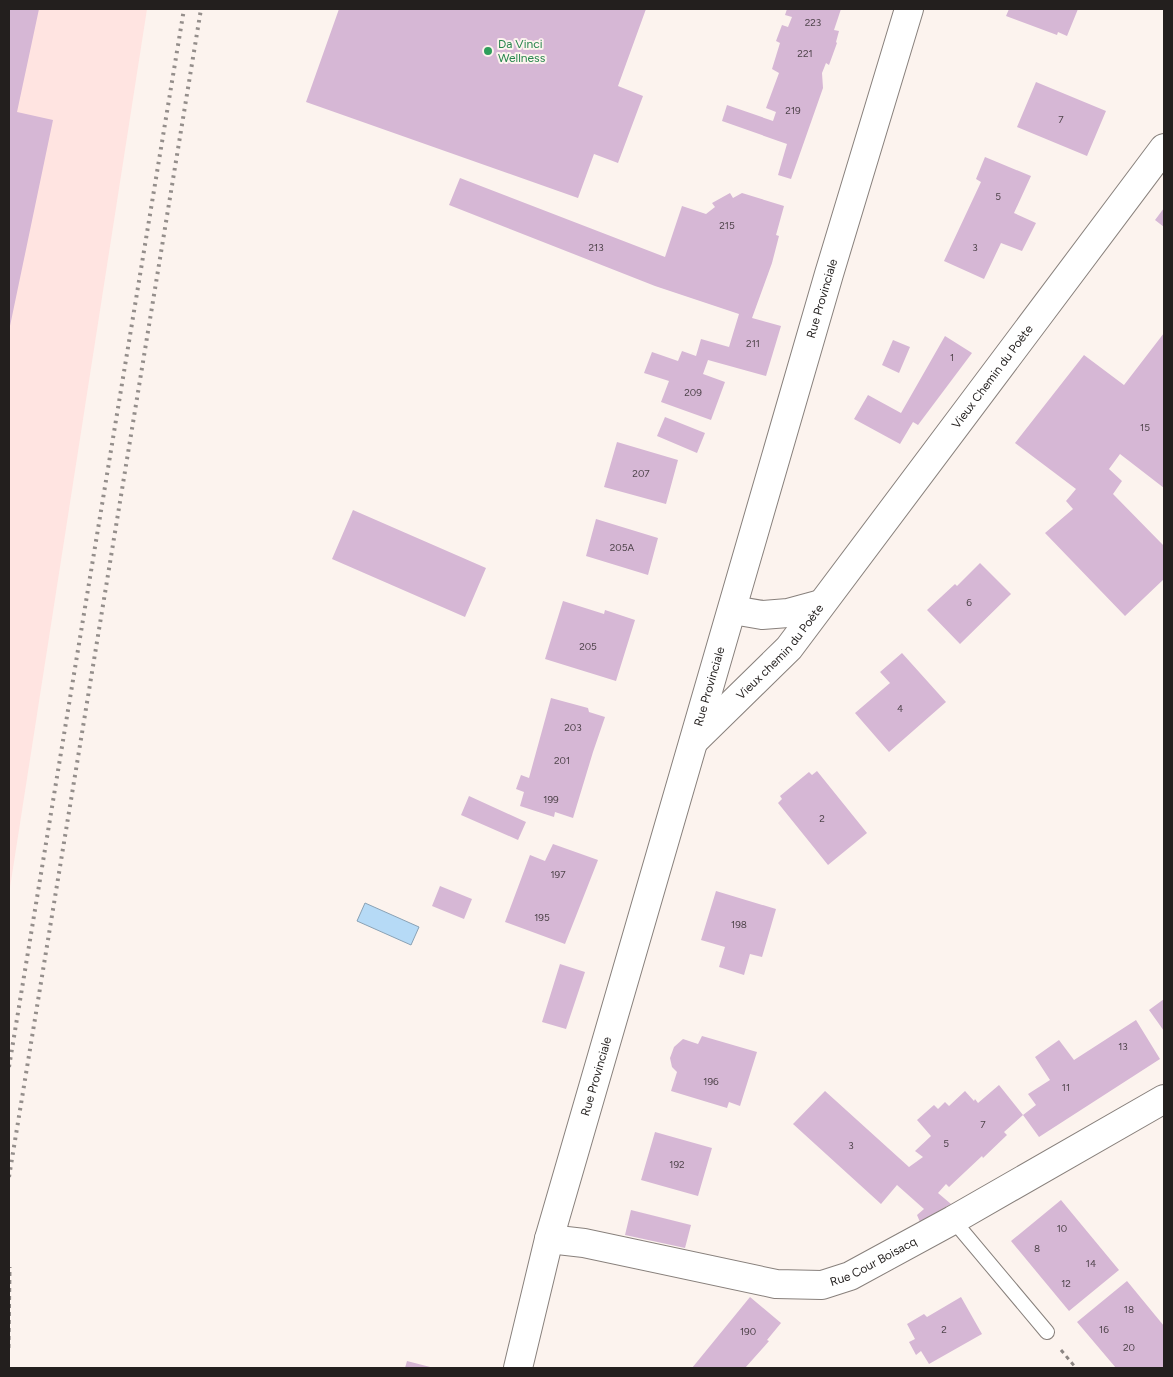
<svg xmlns="http://www.w3.org/2000/svg" width="1173" height="1377" font-family="Figtree,sans-serif">
  <style>
    .industrial { fill: #ffe4e1 }
    .water { fill: #b6daf6; stroke: #8aa2b5 }
    .building { fill: #d6b7d5 }
    .lines { fill: none; stroke-linecap: round; stroke-linejoin: round }
    .lane-casing { stroke: #88807c; stroke-width: 16 }
    .street-casing { stroke: #88807c; stroke-width: 30 }
    .secondary-casing { stroke: #88807c; stroke-width: 30 }
    .path { stroke: #8c8683; stroke-width: 3; stroke-dasharray: 4 4; stroke-linecap: butt }
    .lane { stroke: #fff; stroke-width: 14 }
    .street { stroke: #fff; stroke-width: 28 }
    .secondary { stroke: #fff; stroke-width: 28 }
    .rail { stroke: #948e8b; stroke-width: 4; stroke-dasharray: 2.5 5; stroke-linecap: butt }
    .leisure-dot { fill: #2e9e5b; stroke: #fcf3ee; stroke-width: 2 }
    .labels { text-anchor: middle; stroke-width: 4; stroke-linejoin: round; paint-order: stroke }
    .number-label { font-size: 10px; fill: #50454c }
    .leisure-label { font-size: 12px; fill: #27864d; stroke: #fcf3ee; text-anchor: start }
    .street-label { font-size: 12px; fill: #231f1e; stroke: #fcf3ee }
  </style>
  <rect width="100%" height="100%" fill="#fcf3ee"/>
  <path class="industrial" d="M 9,9 L 147,9 L 9,894 Z"/>
  <path class="water" d="M 365,903 L 419,927 L 411,945 L 357,921 Z"/>
  <path class="building" d="M 9,9 L 39,9 L 17,112 L 53,120 L 10,326 Z
    M 339,9 L 646,9 L 618,86 L 643,96 L 618,163 L 594,154 L 578,198 L 306,102 Z
    M 787,9 L 841,9 L 834,30 L 839,31 L 836,42 L 837,43 L 829,65 L 826,63 L 822,73 L 823,88 L 791,179 L 778,175 L 787,144 L 722,121 L 727,105 L 773,121 L 776,112 L 766,108 L 779,73 L 772,69 L 780,43 L 776,41 L 782,25 L 788,27 L 792,17 L 785,15 Z
    M 1009,9 L 1078,9 L 1067,36 L 1058,32 L 1057,35 L 1006,16 Z
    M 1036,82 L 1106,111 L 1087,156 L 1017,127 Z
    M 985,157 L 1031,176 L 1014,213 L 1036,223 L 1022,251 L 1001,243 L 984,279 L 944,261 L 981,182 L 976,179 Z
    M 460,178 L 665,257 L 682,206 L 706,214 L 715,207 L 712,203 L 730,193 L 733,198 L 742,193 L 784,206 L 776,235 L 779,236 L 772,263 L 752,318 L 781,326 L 766,376 L 708,360 L 703,374 L 725,382 L 711,420 L 661,402 L 669,381 L 644,373 L 652,352 L 678,361 L 682,351 L 696,356 L 701,339 L 729,347 L 739,314 L 655,286 L 449,205 Z
    M 1164,208 L 1164,227 L 1155,220 Z
    M 1164,333 L 1164,488 L 1120,454 L 1109,469 L 1122,481 L 1113,494 L 1164,546 L 1164,579 L 1125,616 L 1045,533 L 1073,509 L 1066,501 L 1076,489 L 1015,443 L 1084,355 L 1124,385 Z
    M 945,336 L 972,353 L 918,425 L 913,422 L 900,444 L 854,419 L 868,395 L 901,413 Z
    M 893,340 L 910,347 L 899,373 L 882,365 Z
    M 665,417 L 705,433 L 697,453 L 657,436 Z
    M 617,442 L 678,460 L 666,504 L 604,487 Z
    M 353,510 L 486,568 L 465,617 L 332,559 Z
    M 596,519 L 658,538 L 648,575 L 586,556 Z
    M 980,563 L 1011,594 L 960,644 L 927,610 L 955,584 L 957,586 Z
    M 563,601 L 604,614 L 605,610 L 635,620 L 616,681 L 545,659 Z
    M 902,653 L 946,702 L 889,752 L 855,713 L 890,683 L 880,672 Z
    M 551,698 L 588,708 L 589,712 L 605,717 L 593,752 L 573,818 L 555,812 L 554,817 L 520,806 L 524,792 L 516,789 L 521,775 L 529,778 Z
    M 817,771 L 867,833 L 828,865 L 778,803 L 782,799 L 780,796 L 809,772 L 812,775 Z
    M 469,796 L 526,822 L 518,840 L 461,815 Z
    M 553,844 L 598,860 L 565,944 L 505,922 L 530,855 L 545,861 Z
    M 440,886 L 472,899 L 464,919 L 432,906 Z
    M 716,891 L 776,909 L 762,957 L 750,954 L 744,975 L 719,967 L 725,947 L 701,940 Z
    M 560,964 L 585,972 L 566,1029 L 542,1022 Z
    M 1164,999 L 1164,1031 L 1149,1010 Z
    M 1136,1020 L 1160,1059 L 1039,1137 L 1023,1115 L 1004,1132 L 1007,1135 L 983,1158 L 982,1156 L 949,1187 L 946,1184 L 938,1193 L 951,1204 L 920,1222 L 917,1215 L 924,1209 L 897,1185 L 881,1204 L 793,1124 L 825,1091 L 909,1167 L 923,1157 L 915,1151 L 931,1136 L 917,1120 L 934,1105 L 938,1109 L 945,1102 L 949,1106 L 965,1091 L 974,1101 L 975,1099 L 978,1103 L 999,1085 L 1023,1115 L 1036,1105 L 1028,1094 L 1050,1080 L 1035,1057 L 1059,1040 L 1074,1060 Z
    M 702,1036 L 757,1052 L 740,1106 L 729,1102 L 727,1108 L 671,1091 L 677,1072 L 672,1067 L 670,1058 L 674,1047 L 683,1039 L 698,1044 Z
    M 655,1132 L 712,1148 L 698,1196 L 641,1180 Z
    M 1061,1200 L 1119,1270 L 1069,1311 L 1011,1241 Z
    M 631,1210 L 691,1225 L 685,1248 L 625,1235 Z
    M 1127,1281 L 1164,1326 L 1164,1368 L 1116,1368 L 1077,1322 Z
    M 750,1297 L 781,1323 L 767,1340 L 769,1341 L 745,1368 L 692,1368 Z
    M 961,1297 L 982,1334 L 929,1364 L 921,1351 L 916,1355 L 909,1342 L 915,1339 L 907,1324 L 924,1314 L 927,1317 Z
    M 407,1361 L 434,1368 L 405,1368 Z"/>
  <g class="lines">
    <defs>
      <path id="lane" d="M 953,1220 L 1047,1332"/>
      <g id="street">
        <path d="M 733,610 L 762,615 L 788,613 L 821,604"/>
        <path id="s1" d="M 694,741 L 789,648 L 1164,148"/>
        <path id="s2" d="M 549,1239 L 584,1243 L 776,1284 L 822,1285 L 850,1276 L 953,1220 L 1164,1099"/>
      </g>
      <g id="secondary">
        <path id="s3" d="M 518,1368 L 549,1239 L 829,274 L 909,9"/>
      </g>
    </defs>
    <use href="#lane" class="lane-casing"/>
    <use href="#street" class="street-casing"/>
    <use href="#secondary" class="secondary-casing"/>
    <path class="path" d="M 9,1348 L 10,1267
      M 1061,1350 L 1076,1368"/>
    <use href="#lane" class="lane"/>
    <use href="#street" class="street"/>
    <use href="#secondary" class="secondary"/>
    <path class="rail" d="M 9,1067 L 184,9
      M 9,1177 L 201,9"/>
  </g>
  <circle class="leisure-dot" cx="488" cy="51" r="5"/>
  <g class="labels">
    <g class="number-label">
      <text x="813" y="26">223</text>
      <text x="805" y="57">221</text>
      <text x="793" y="114">219</text>
      <text x="1061" y="123">7</text>
      <text x="998" y="200">5</text>
      <text x="727" y="229">215</text>
      <text x="596" y="251">213</text>
      <text x="975" y="251">3</text>
      <text x="753" y="347">211</text>
      <text x="952" y="361">1</text>
      <text x="693" y="396">209</text>
      <text x="1145" y="431">15</text>
      <text x="641" y="477">207</text>
      <text x="622" y="551">205A</text>
      <text x="969" y="606">6</text>
      <text x="588" y="650">205</text>
      <text x="900" y="712">4</text>
      <text x="573" y="731">203</text>
      <text x="562" y="764">201</text>
      <text x="551" y="803">199</text>
      <text x="822" y="822">2</text>
      <text x="558" y="878">197</text>
      <text x="542" y="921">195</text>
      <text x="739" y="928">198</text>
      <text x="1123" y="1050">13</text>
      <text x="711" y="1085">196</text>
      <text x="1066" y="1091">11</text>
      <text x="983" y="1128">7</text>
      <text x="946" y="1147">5</text>
      <text x="851" y="1149">3</text>
      <text x="677" y="1168">192</text>
      <text x="1062" y="1232">10</text>
      <text x="1037" y="1252">8</text>
      <text x="1091" y="1267">14</text>
      <text x="1066" y="1287">12</text>
      <text x="1129" y="1313">18</text>
      <text x="944" y="1333">2</text>
      <text x="1104" y="1333">16</text>
      <text x="748" y="1335">190</text>
      <text x="1129" y="1351">20</text>
    </g>
    <g class="leisure-label">
      <text x="498" y="48">Da Vinci<tspan x="498" dy="14">Wellness</tspan></text>
    </g>
    <g class="street-label">
      <text dy="4" stroke="none"><textPath href="#s3" startOffset="1112">Rue Provinciale</textPath></text>
      <text dy="4" stroke="none"><textPath href="#s1" startOffset="472">Vieux Chemin du Poète</textPath></text>
      <text dy="4" stroke="none"><textPath href="#s1" startOffset="124">Vieux chemin du Poète</textPath></text>
      <text dy="4" stroke="none"><textPath href="#s3" startOffset="708">Rue Provinciale</textPath></text>
      <text dy="4" stroke="none"><textPath href="#s3" startOffset="302">Rue Provinciale</textPath></text>
      <text dy="4" stroke="none"><textPath href="#s2" startOffset="334">Rue Cour Boisacq</textPath></text>
    </g>
  </g>
  <rect width="1173" height="1377" fill="none" stroke="#231f1e" stroke-width="20"/>
</svg>
